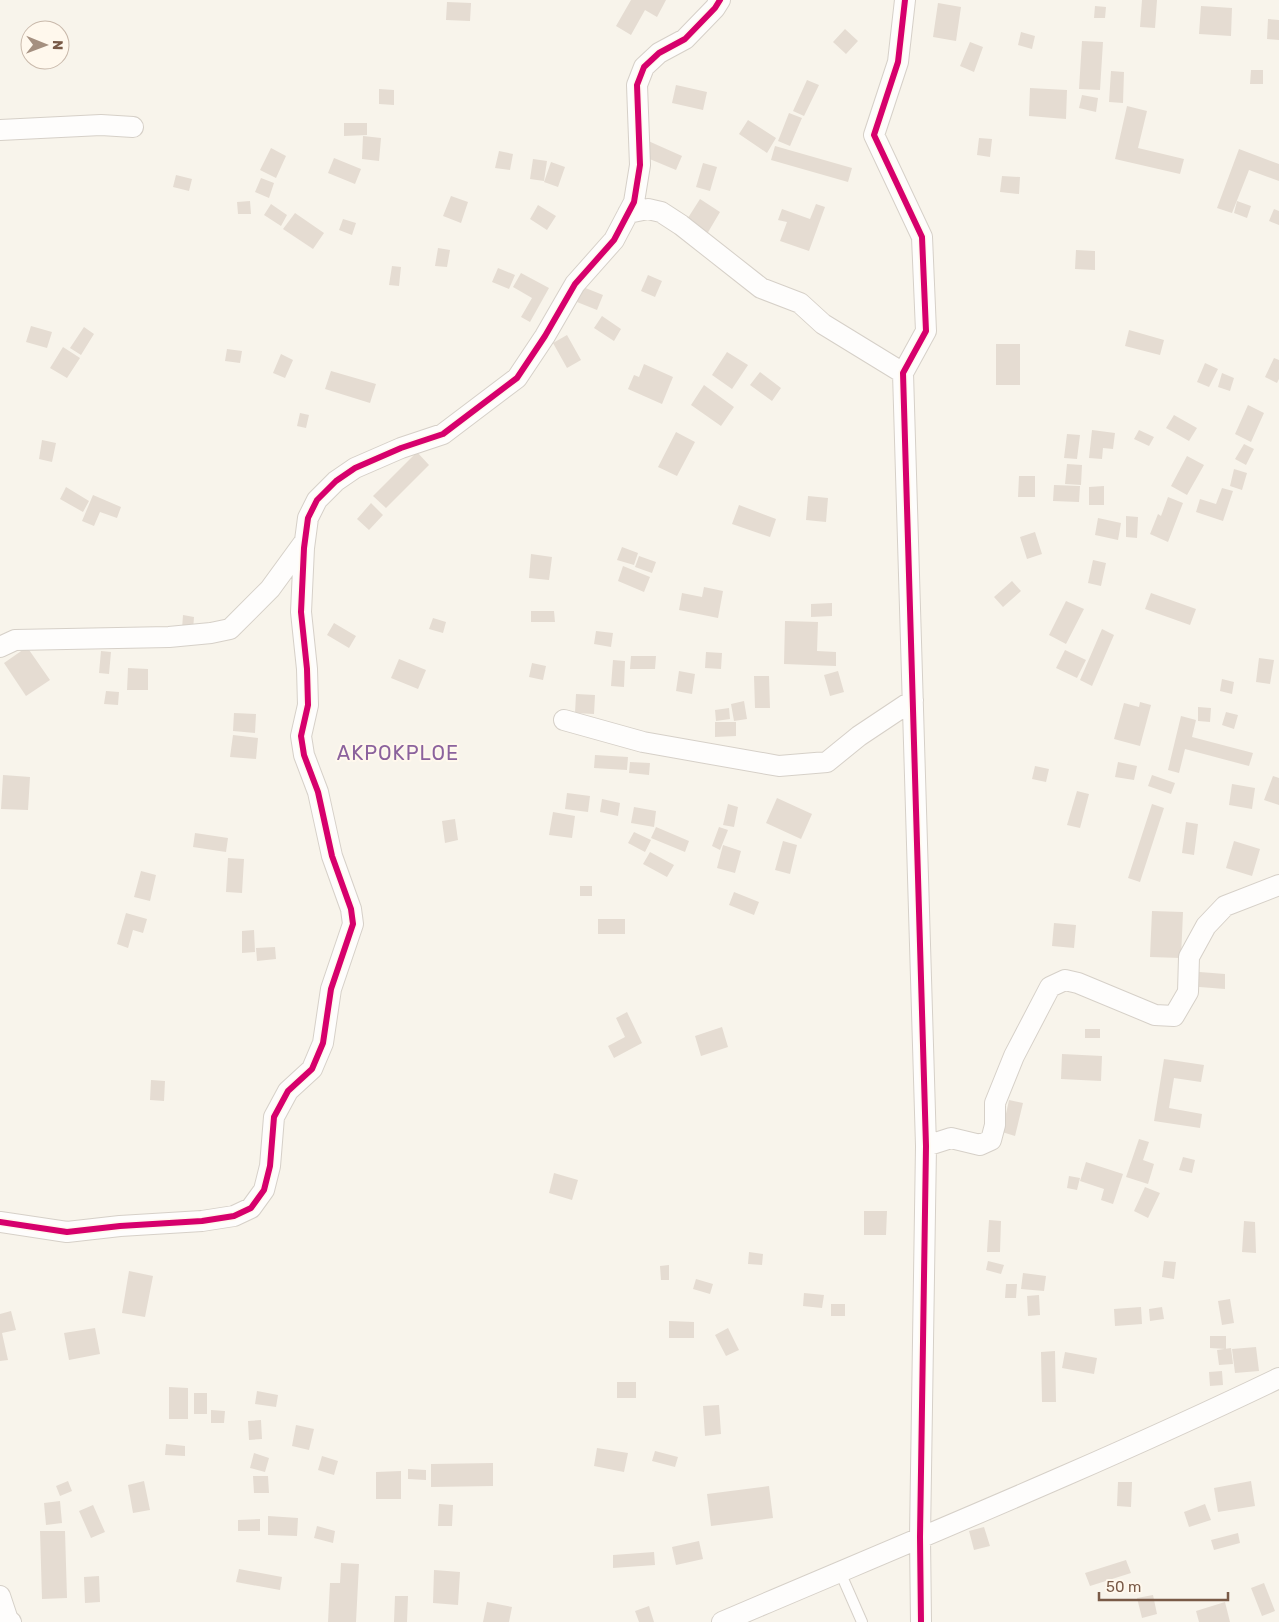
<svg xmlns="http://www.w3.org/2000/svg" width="1279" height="1622" font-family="Rubik,sans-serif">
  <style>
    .building { fill: #e5dcd2 }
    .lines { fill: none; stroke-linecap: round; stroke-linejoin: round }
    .service-casing { stroke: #d6d0c8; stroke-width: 12 }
    .minor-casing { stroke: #d6d0c8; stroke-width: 22 }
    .service { stroke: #fefdfc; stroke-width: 10 }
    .minor { stroke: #fefdfc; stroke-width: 20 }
    .cycleway-casing { stroke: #fff8ed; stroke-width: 9 }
    .cycleway { stroke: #d6006c; stroke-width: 6 }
    .labels { text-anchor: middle; stroke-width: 4; stroke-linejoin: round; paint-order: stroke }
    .quarter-label { font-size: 20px; letter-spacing: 1px; fill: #8b629d; stroke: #fff8ed }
  </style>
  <rect width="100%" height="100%" fill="#f8f4eb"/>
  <path class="building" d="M 631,0 L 666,0 L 657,17 L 645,10 L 631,35 L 616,26 Z
    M 1142,0 L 1157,0 L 1155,28 L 1140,27 Z
    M 447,2 L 471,3 L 470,21 L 446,20 Z
    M 938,3 L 961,7 L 956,41 L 933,37 Z
    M 1095,6 L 1106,7 L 1105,18 L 1094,18 Z
    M 1201,6 L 1232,8 L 1231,36 L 1199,34 Z
    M 1268,19 L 1279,20 L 1279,40 L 1267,39 Z
    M 845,29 L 858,41 L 846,54 L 833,42 Z
    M 1021,32 L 1035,36 L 1032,49 L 1018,45 Z
    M 1082,41 L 1103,42 L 1100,90 L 1079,89 Z
    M 970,42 L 983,47 L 974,72 L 960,66 Z
    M 1251,70 L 1263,70 L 1263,84 L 1250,84 Z
    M 1111,71 L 1124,72 L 1123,103 L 1109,102 Z
    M 807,80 L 819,85 L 804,116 L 793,111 Z
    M 676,85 L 707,92 L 703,110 L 672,103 Z
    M 1030,88 L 1067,90 L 1066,119 L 1029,116 Z
    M 379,89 L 394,90 L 394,105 L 379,104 Z
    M 1082,95 L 1098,98 L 1096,112 L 1079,108 Z
    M 1127,106 L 1147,111 L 1138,148 L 1184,159 L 1180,174 L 1115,159 Z
    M 789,113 L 802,118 L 790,146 L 778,141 Z
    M 748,120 L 776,138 L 767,153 L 739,134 Z
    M 344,123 L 367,123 L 367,135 L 344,136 Z
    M 363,136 L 381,138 L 379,161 L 362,159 Z
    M 979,138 L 992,139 L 990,157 L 977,155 Z
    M 646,140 L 682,156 L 676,170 L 640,155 Z
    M 775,146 L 852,168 L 848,182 L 771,160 Z
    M 271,148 L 286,156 L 276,178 L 260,170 Z
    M 1239,149 L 1279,164 L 1279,181 L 1249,170 L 1232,213 L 1217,208 Z
    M 499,151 L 513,154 L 510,170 L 495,168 Z
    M 334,158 L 361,169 L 355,184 L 328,173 Z
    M 533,159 L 547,161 L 544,181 L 530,179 Z
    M 551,162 L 565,167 L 558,187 L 544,182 Z
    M 703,163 L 717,167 L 710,191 L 696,187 Z
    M 176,175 L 192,179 L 189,191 L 173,187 Z
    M 1002,176 L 1020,177 L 1019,194 L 1000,192 Z
    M 261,178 L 274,183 L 269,198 L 255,192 Z
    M 451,196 L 468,202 L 461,223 L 443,216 Z
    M 700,199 L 720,212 L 707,234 L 686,221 Z
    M 250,201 L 251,214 L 238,214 L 237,202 Z
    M 1237,201 L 1251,206 L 1247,218 L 1234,213 Z
    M 271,204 L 287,215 L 281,226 L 264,215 Z
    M 816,204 L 825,207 L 809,251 L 780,241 L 787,222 L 778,220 L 782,209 L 810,219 Z
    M 538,205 L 556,216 L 547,230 L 530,219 Z
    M 1274,209 L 1279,211 L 1279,225 L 1269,221 Z
    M 295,213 L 324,233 L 313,249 L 283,229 Z
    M 343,219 L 356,223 L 352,235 L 339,230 Z
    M 438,248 L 450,250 L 447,267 L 435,266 Z
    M 1076,250 L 1095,251 L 1095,270 L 1075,269 Z
    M 392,266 L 401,267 L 399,286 L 389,285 Z
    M 498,268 L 515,275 L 509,289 L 492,282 Z
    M 521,273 L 549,288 L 530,322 L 521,317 L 532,298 L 513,287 Z
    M 648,275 L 662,281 L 655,297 L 641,291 Z
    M 583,287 L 603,295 L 597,310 L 577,302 Z
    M 602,316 L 621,329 L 614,341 L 594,328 Z
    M 31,326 L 52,332 L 47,348 L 26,342 Z
    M 84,327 L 94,334 L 81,355 L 70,348 Z
    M 1129,330 L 1164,340 L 1160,355 L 1125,346 Z
    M 567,335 L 581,360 L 567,368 L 553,343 Z
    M 996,344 L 1020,344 L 1020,385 L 996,385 Z
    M 63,347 L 80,358 L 67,378 L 50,368 Z
    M 227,349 L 242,351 L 240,363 L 225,361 Z
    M 727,352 L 748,365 L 732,389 L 712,375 Z
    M 281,354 L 293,360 L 285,378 L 273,373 Z
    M 1274,358 L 1279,360 L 1279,379 L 1277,383 L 1265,377 Z
    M 1205,363 L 1218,369 L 1209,387 L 1197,382 Z
    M 644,364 L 673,377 L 662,404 L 628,389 L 634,375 L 639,377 Z
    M 331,371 L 376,384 L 370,403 L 325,389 Z
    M 760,372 L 781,388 L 772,401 L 750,385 Z
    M 1222,373 L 1234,378 L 1230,391 L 1218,387 Z
    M 704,385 L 734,407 L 721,426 L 691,405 Z
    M 1248,405 L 1264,413 L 1251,442 L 1235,434 Z
    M 300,413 L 309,415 L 306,428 L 297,426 Z
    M 1174,415 L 1197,428 L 1189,441 L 1166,428 Z
    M 1092,430 L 1115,433 L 1113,449 L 1103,448 L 1102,459 L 1089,458 Z
    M 1139,430 L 1154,437 L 1149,446 L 1134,439 Z
    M 676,432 L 695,442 L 677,476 L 658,467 Z
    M 1067,434 L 1080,435 L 1077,459 L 1064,458 Z
    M 42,440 L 56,443 L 52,462 L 39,459 Z
    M 1244,444 L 1254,449 L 1246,465 L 1235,459 Z
    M 417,452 L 429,465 L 386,508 L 373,496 Z
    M 1187,456 L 1204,465 L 1187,495 L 1171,486 Z
    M 1067,464 L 1082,465 L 1081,485 L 1065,484 Z
    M 1234,469 L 1247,473 L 1242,490 L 1230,486 Z
    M 1019,476 L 1035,476 L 1035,497 L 1018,497 Z
    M 1054,485 L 1080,486 L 1079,502 L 1053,501 Z
    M 1104,486 L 1104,505 L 1089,505 L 1089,487 Z
    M 66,487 L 89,501 L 83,512 L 60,499 Z
    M 1222,488 L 1233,491 L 1223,521 L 1196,512 L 1200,499 L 1216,504 Z
    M 93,495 L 121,507 L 117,518 L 100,512 L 94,526 L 82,521 Z
    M 808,496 L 828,498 L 826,522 L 806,520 Z
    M 1168,497 L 1183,503 L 1168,542 L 1150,534 L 1158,514 L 1161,516 Z
    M 371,503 L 383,515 L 369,530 L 357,519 Z
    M 739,505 L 776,519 L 770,537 L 732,524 Z
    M 1126,516 L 1138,517 L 1137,538 L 1126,537 Z
    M 1098,518 L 1121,523 L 1118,540 L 1095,535 Z
    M 1035,532 L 1042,554 L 1027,559 L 1020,537 Z
    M 622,547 L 638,553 L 634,565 L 617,560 Z
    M 531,554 L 552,557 L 549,580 L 529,578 Z
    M 639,556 L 656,562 L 652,573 L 635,567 Z
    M 1093,560 L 1106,563 L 1101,586 L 1088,583 Z
    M 623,566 L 650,577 L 644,592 L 618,581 Z
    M 1012,581 L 1021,591 L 1003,607 L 994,597 Z
    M 704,587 L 723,591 L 718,618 L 679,610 L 682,593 L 702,597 Z
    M 1151,593 L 1196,609 L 1190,625 L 1145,609 Z
    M 1066,601 L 1084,609 L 1066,644 L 1049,635 Z
    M 832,603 L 832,616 L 811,617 L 811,604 Z
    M 531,611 L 554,611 L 555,622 L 531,622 Z
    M 183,615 L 194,617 L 193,630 L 182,629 Z
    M 433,618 L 446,622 L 443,633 L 429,629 Z
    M 785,621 L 818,622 L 817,651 L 836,652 L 836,666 L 784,664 Z
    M 334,623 L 356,636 L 349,648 L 327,635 Z
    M 1102,629 L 1114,635 L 1092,686 L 1080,680 Z
    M 596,631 L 613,633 L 611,647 L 594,644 Z
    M 27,647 L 50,680 L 26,696 L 4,663 Z
    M 1065,650 L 1086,660 L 1077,678 L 1056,668 Z
    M 101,651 L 111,652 L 109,674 L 99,673 Z
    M 706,652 L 722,653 L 721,669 L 705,668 Z
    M 631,656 L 656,656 L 655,669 L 630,669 Z
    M 1259,658 L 1274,660 L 1270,684 L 1256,682 Z
    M 399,659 L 426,670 L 418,689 L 391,678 Z
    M 613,660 L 625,661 L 624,687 L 611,686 Z
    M 532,663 L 546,666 L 543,680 L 529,677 Z
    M 128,668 L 148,669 L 148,690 L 127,690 Z
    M 679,671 L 695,674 L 692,694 L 676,691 Z
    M 838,671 L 844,692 L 830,696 L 824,675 Z
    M 754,676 L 769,676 L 770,708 L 755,708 Z
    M 1222,679 L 1234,682 L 1232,694 L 1220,691 Z
    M 106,691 L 119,692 L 118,705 L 104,704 Z
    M 576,694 L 595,695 L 594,714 L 575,713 Z
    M 744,701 L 747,719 L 734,721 L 731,704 Z
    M 1140,702 L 1151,705 L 1140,746 L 1114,739 L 1124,703 L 1139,707 Z
    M 1198,707 L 1211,708 L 1210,722 L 1198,721 Z
    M 729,708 L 730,719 L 716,721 L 715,710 Z
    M 1226,712 L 1238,715 L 1234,729 L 1222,725 Z
    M 234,713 L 256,714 L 255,733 L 233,731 Z
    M 1181,716 L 1196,720 L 1192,737 L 1253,753 L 1249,766 L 1185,749 L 1179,773 L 1168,770 Z
    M 715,722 L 736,722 L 736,736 L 715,737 Z
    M 233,735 L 258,738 L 256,759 L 230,757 Z
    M 595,755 L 628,757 L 627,770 L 594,768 Z
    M 630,762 L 650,763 L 649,775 L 629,773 Z
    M 1118,762 L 1137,766 L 1134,780 L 1115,777 Z
    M 1035,766 L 1049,769 L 1046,782 L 1032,779 Z
    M 3,775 L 30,777 L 28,810 L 1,809 Z
    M 1152,775 L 1175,783 L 1171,794 L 1148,786 Z
    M 1273,776 L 1279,778 L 1279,805 L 1264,800 Z
    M 1232,784 L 1255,788 L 1252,809 L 1229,805 Z
    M 1077,791 L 1089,794 L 1080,828 L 1067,825 Z
    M 567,793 L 590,796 L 588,812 L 565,809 Z
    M 777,798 L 812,814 L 801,839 L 766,823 Z
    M 602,799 L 620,803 L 618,816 L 600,812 Z
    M 728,804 L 738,807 L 734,827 L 723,825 Z
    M 1152,804 L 1164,808 L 1140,882 L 1128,878 Z
    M 634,807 L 656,811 L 654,827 L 631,823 Z
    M 553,812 L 575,816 L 572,838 L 549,835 Z
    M 455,819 L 458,840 L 445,843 L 442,821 Z
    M 1186,822 L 1198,824 L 1194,855 L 1182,853 Z
    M 656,827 L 689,841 L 685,852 L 651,838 Z
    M 719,827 L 728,830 L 720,850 L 712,846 Z
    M 634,832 L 651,840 L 645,852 L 628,843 Z
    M 195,833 L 228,838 L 226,852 L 193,847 Z
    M 783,841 L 797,845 L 790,874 L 775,870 Z
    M 1234,841 L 1260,849 L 1252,876 L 1226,868 Z
    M 723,845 L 741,851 L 735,873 L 717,868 Z
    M 650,852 L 674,865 L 667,877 L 643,864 Z
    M 228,858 L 244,859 L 242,893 L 226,892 Z
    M 141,871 L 156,875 L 150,901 L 134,897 Z
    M 580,886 L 592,886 L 592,896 L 580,896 Z
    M 734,892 L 759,902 L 754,915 L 729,905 Z
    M 1152,911 L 1183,912 L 1181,958 L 1150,957 Z
    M 126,913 L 147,919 L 143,933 L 133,930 L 128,948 L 117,944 Z
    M 598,919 L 625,919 L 625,934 L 598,934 Z
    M 1054,923 L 1076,925 L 1074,948 L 1052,946 Z
    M 254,930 L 255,952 L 242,953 L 242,931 Z
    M 275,947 L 276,959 L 257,961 L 256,948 Z
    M 1187,971 L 1225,974 L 1225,989 L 1187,986 Z
    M 627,1012 L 642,1043 L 614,1058 L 608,1046 L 625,1037 L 616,1018 Z
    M 722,1027 L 728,1047 L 701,1056 L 695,1036 Z
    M 1085,1029 L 1100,1029 L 1100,1038 L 1085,1038 Z
    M 1062,1054 L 1102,1056 L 1101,1081 L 1061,1079 Z
    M 1164,1059 L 1204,1065 L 1201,1082 L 1174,1078 L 1169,1108 L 1202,1114 L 1200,1128 L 1154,1121 Z
    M 151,1080 L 165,1081 L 164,1101 L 150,1100 Z
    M 1009,1100 L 1023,1103 L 1015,1136 L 1002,1132 Z
    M 1139,1139 L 1149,1142 L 1143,1160 L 1154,1164 L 1148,1184 L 1126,1177 Z
    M 1183,1157 L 1195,1160 L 1192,1173 L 1179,1170 Z
    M 1086,1162 L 1123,1174 L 1113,1204 L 1101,1200 L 1104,1189 L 1080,1181 Z
    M 554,1173 L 578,1180 L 572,1200 L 549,1193 Z
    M 1069,1176 L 1080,1178 L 1077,1190 L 1067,1188 Z
    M 1145,1187 L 1160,1193 L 1148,1218 L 1134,1211 Z
    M 864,1211 L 887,1211 L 886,1235 L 864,1235 Z
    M 989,1220 L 1001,1221 L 1000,1252 L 987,1252 Z
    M 1244,1221 L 1255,1222 L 1256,1253 L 1242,1252 Z
    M 749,1252 L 763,1254 L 762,1265 L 748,1264 Z
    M 988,1261 L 1004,1265 L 1001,1274 L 986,1270 Z
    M 1164,1261 L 1176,1262 L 1174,1279 L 1162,1277 Z
    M 669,1265 L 669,1280 L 661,1280 L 660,1266 Z
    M 129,1271 L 153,1276 L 145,1317 L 122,1313 Z
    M 1023,1273 L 1046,1276 L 1044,1291 L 1021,1289 Z
    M 696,1279 L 713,1284 L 710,1294 L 693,1289 Z
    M 1006,1284 L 1017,1284 L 1016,1298 L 1005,1298 Z
    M 804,1293 L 824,1295 L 822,1308 L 803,1306 Z
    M 1039,1295 L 1040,1315 L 1028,1316 L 1027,1296 Z
    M 1230,1299 L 1234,1323 L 1222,1325 L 1218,1301 Z
    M 831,1304 L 845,1304 L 845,1316 L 831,1316 Z
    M 1141,1307 L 1142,1324 L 1115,1326 L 1114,1309 Z
    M 1162,1307 L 1164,1319 L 1150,1321 L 1149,1309 Z
    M 11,1311 L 16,1330 L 2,1333 L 8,1360 L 0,1361 L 0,1314 Z
    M 669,1321 L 694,1322 L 694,1338 L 669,1338 Z
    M 95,1328 L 100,1354 L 69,1360 L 64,1333 Z
    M 728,1328 L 739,1350 L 726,1356 L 715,1335 Z
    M 1210,1336 L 1226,1336 L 1226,1349 L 1210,1348 Z
    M 1256,1347 L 1259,1371 L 1235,1373 L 1232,1349 Z
    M 1231,1348 L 1233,1364 L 1219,1365 L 1217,1350 Z
    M 1055,1351 L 1056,1402 L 1042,1402 L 1041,1352 Z
    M 1065,1352 L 1097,1358 L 1094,1374 L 1062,1368 Z
    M 1222,1371 L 1223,1385 L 1210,1386 L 1209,1372 Z
    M 617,1382 L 636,1382 L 636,1398 L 617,1398 Z
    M 169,1387 L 188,1388 L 188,1419 L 169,1419 Z
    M 257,1391 L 278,1395 L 276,1407 L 255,1404 Z
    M 194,1393 L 207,1393 L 207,1414 L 194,1414 Z
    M 719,1405 L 721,1434 L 705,1436 L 703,1406 Z
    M 211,1410 L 225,1411 L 224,1423 L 211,1423 Z
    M 261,1420 L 262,1439 L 249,1440 L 248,1421 Z
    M 296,1425 L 314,1429 L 309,1450 L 292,1446 Z
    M 166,1444 L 185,1446 L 185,1456 L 165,1455 Z
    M 597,1448 L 628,1453 L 624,1472 L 594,1466 Z
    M 655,1451 L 678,1457 L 675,1467 L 652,1461 Z
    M 254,1453 L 269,1458 L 265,1472 L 250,1468 Z
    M 322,1456 L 338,1461 L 334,1475 L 318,1470 Z
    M 493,1463 L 493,1486 L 431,1487 L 431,1464 Z
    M 408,1469 L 426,1470 L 426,1480 L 408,1479 Z
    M 401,1471 L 401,1499 L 376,1499 L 376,1472 Z
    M 253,1476 L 268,1476 L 269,1493 L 254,1493 Z
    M 68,1481 L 72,1491 L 60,1496 L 56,1486 Z
    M 144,1481 L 150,1510 L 133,1513 L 128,1485 Z
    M 1251,1481 L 1255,1506 L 1218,1512 L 1214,1488 Z
    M 1118,1482 L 1132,1482 L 1131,1507 L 1117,1506 Z
    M 769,1486 L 773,1518 L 711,1526 L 707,1494 Z
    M 60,1501 L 62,1523 L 46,1525 L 44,1503 Z
    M 439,1504 L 453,1505 L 452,1526 L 438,1526 Z
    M 1205,1504 L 1211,1520 L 1189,1527 L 1184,1512 Z
    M 93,1505 L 105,1532 L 91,1538 L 79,1511 Z
    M 268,1516 L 298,1518 L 297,1536 L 268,1535 Z
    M 260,1519 L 260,1531 L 238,1531 L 238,1520 Z
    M 317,1526 L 335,1531 L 333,1543 L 314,1538 Z
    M 984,1527 L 990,1546 L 974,1550 L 969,1531 Z
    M 40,1531 L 65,1531 L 67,1598 L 42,1599 Z
    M 1238,1533 L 1240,1543 L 1214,1550 L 1211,1540 Z
    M 699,1541 L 703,1559 L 676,1565 L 672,1547 Z
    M 654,1552 L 655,1565 L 613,1568 L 613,1555 Z
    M 1126,1560 L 1131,1573 L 1090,1586 L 1085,1573 Z
    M 341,1563 L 359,1564 L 356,1622 L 328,1622 L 330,1583 L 340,1583 Z
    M 239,1569 L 282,1577 L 280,1590 L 236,1582 Z
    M 434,1570 L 460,1572 L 458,1605 L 433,1603 Z
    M 99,1576 L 100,1602 L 85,1603 L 84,1577 Z
    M 1264,1583 L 1275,1611 L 1262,1616 L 1251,1588 Z
    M 1153,1595 L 1157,1614 L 1142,1618 L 1137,1598 Z
    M 395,1596 L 408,1596 L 407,1622 L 394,1622 Z
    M 487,1602 L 512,1607 L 509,1622 L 483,1622 Z
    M 1225,1602 L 1230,1622 L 1199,1622 L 1196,1611 Z
    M 649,1606 L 654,1622 L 639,1622 L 635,1611 Z"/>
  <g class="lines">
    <defs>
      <path id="service" d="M 840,1572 L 862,1622"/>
      <path id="minor" d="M 905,0 L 898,62 L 874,135 L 922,237 L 926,331 L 903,373 L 926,1146 L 920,1537 L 921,1622
        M 0,130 L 101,125 L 133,127
        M 628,213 L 648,209 L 661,212 L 681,225 L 761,288 L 800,303 L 823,324 L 903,373
        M 0,647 L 15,640 L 169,637 L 211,633 L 230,629 L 270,589 L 305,541
        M 564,720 L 643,742 L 779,766 L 827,762 L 859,736 L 913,700
        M 926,1146 L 951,1138 L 980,1145 L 991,1140 L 995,1125 L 995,1103 L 1014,1056 L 1050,987 L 1065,980 L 1078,983 L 1155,1015 L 1174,1016 L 1188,992 L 1189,957 L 1206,926 L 1225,906 L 1279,885
        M 0,1222 L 67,1232 L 120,1226 L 202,1221 L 234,1216 L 251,1208 L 264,1190 L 270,1166 L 274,1117 L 288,1091 L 312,1069 L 323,1043 L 331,989 L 353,924 L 351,909 L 332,856 L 318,792 L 304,755 L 301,736 L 308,705 L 307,669 L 301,612 L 304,548 L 308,518 L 317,500 L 336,481 L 355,468 L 401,448 L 443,434 L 517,378 L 545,336 L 575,284 L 614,240 L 634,202 L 640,165 L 637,85 L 644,67 L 659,53 L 685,39 L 715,8 L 720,0
        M 0,1596 L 8,1620 L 11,1622
        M 722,1622 C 909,1542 1096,1466 1279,1378"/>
    </defs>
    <use href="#service" class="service-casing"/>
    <use href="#minor" class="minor-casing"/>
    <use href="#service" class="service"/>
    <use href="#minor" class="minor"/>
    <defs>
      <path id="cycleway" d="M 905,0 L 898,62 L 874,135 L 922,237 L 926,331 L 903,373 L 926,1146 L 920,1537 L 921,1622
        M 0,1222 L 67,1232 L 120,1226 L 202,1221 L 234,1216 L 251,1208 L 264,1190 L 270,1166 L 274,1117 L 288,1091 L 312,1069 L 323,1043 L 331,989 L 353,924 L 351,909 L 332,856 L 318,792 L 304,755 L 301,736 L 308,705 L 307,669 L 301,612 L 304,548 L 308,518 L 317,500 L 336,481 L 355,468 L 401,448 L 443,434 L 517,378 L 545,336 L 575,284 L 614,240 L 634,202 L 640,165 L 637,85 L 644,67 L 659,53 L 685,39 L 715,8 L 720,0"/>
    </defs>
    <use href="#cycleway" class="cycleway-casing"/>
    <use href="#cycleway" class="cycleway"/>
  </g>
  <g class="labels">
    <g class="quarter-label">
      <text x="398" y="760">AKPOKPLOE</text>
    </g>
  </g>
  <g transform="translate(45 45) rotate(91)"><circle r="24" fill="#fff8ed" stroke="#c9b9ab"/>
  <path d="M0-4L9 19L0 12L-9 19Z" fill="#a59080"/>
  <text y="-8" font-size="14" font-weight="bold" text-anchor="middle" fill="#795a47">N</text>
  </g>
  <path d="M1099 1592v8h129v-8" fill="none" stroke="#795a47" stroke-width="2.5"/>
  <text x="1106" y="1592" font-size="15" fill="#795a47" stroke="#fff8ed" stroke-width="4" paint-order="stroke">50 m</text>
</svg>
